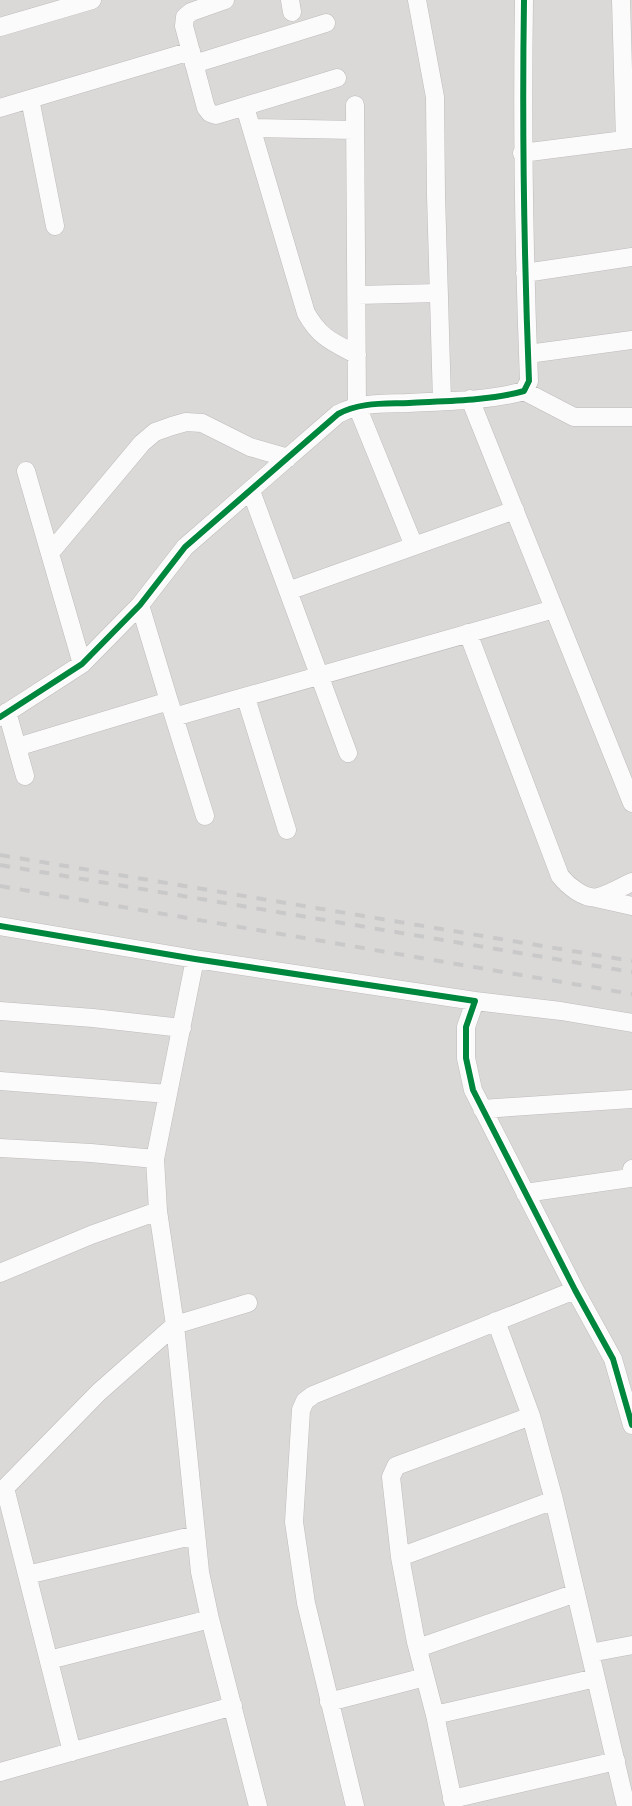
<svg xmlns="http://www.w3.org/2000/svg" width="632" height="1806" font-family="Montserrat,sans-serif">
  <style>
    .residential { fill: #dbd8d8 }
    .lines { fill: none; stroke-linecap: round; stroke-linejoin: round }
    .minor-casing { stroke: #bebcbb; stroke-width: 19 }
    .minor { stroke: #fcfbfb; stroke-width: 18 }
    .rail { stroke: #cac9c9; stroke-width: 4; stroke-dasharray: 10 10; stroke-linecap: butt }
    .cycleway-casing { stroke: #fff; stroke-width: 9 }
    .cycleway { stroke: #00873e; stroke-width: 6 }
  </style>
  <rect width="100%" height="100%" fill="#ece7e6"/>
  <path class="residential" d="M 0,0 L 632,0 L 632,1806 L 0,1806 Z"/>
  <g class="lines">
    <defs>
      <path id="minor" d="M 225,0 L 191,12 L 185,17 L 184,26 L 206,108 L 210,113 L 216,115 L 337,78
        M 290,0 L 292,12
        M 417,0 L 435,97 L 436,195 L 442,401
        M 621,0 L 625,140
        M 0,27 L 92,0
        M 194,64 L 326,23
        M 30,99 L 55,226
        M 355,105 L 357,406 L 414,546
        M 245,107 L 306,313 C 320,338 333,342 357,355
        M 0,108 L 191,51
        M 251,128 L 355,130
        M 522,153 L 632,139
        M 525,273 L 632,257
        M 357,295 L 439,293
        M 528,354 L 632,340
        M 524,391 L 574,417 L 632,417
        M 470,399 L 632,803
        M 26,471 L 82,664
        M 251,491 L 348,753
        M 50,553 L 142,443 L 155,432 L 172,426 L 186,422 L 202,423 L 250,447 L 288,458
        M 288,591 L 515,510
        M 140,605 L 169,701
        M 468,633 L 560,876 C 568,886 585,900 598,897 C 610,894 621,887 632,882
        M 246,698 L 287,830
        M 7,712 L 25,776
        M 0,717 L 82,664 L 140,605 L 185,547 L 338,414 C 360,402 384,404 409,403 C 446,401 488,401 524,391 L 529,381 C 524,254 522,127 524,0
        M 174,717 L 554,609
        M 17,747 L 169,701 L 205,816
        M 596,898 L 632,906
        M 0,926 L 195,959 L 475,1001 L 466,1027 L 466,1058 L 473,1090 L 575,1290 L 613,1359 L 632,1425
        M 195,959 L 155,1159 L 158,1211 L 175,1325 L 200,1572 L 210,1619 L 258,1806
        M 475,1001 L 561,1011 L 632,1023
        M 0,1011 L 93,1018 L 182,1028
        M 0,1081 L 168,1094
        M 482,1109 L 632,1099
        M 0,1148 L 91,1153 L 155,1159
        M 525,1193 L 630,1178 L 632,1169
        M 0,1273 L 91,1235 L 158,1211
        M 496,1321 L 531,1416 L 554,1500 L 626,1806
        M 5,1488 L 72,1752
        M 0,1493 L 99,1392 L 175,1325 L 248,1303
        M 400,1557 L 554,1500
        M 27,1575 L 196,1535
        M 418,1648 L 576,1593
        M 590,1653 L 632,1645
        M 49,1660 L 210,1619
        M 329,1702 L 425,1677
        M 435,1715 L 596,1678
        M 0,1772 L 233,1706
        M 452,1799 L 616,1761
        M 355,1806 L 306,1603 L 294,1522 L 301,1410 L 305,1401 L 313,1395 L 575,1290
        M 454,1806 L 435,1715 L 416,1642 L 400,1557 L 391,1477 L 396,1466 L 531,1416"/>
    </defs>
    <use href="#minor" class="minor-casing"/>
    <use href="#minor" class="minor"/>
    <path class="rail" d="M 0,855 L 632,961
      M 0,865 L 632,972
      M 0,886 L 632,994"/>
    <defs>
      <path id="cycleway" d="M 0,717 L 82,664 L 140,605 L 185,547 L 338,414 C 360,402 384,404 409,403 C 446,401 488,401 524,391 L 529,381 C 524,254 522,127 524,0
        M 0,926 L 195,959 L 475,1001 L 466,1027 L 466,1058 L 473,1090 L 575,1290 L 613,1359 L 632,1425"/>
    </defs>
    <use href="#cycleway" class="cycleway-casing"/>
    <use href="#cycleway" class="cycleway"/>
  </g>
</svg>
